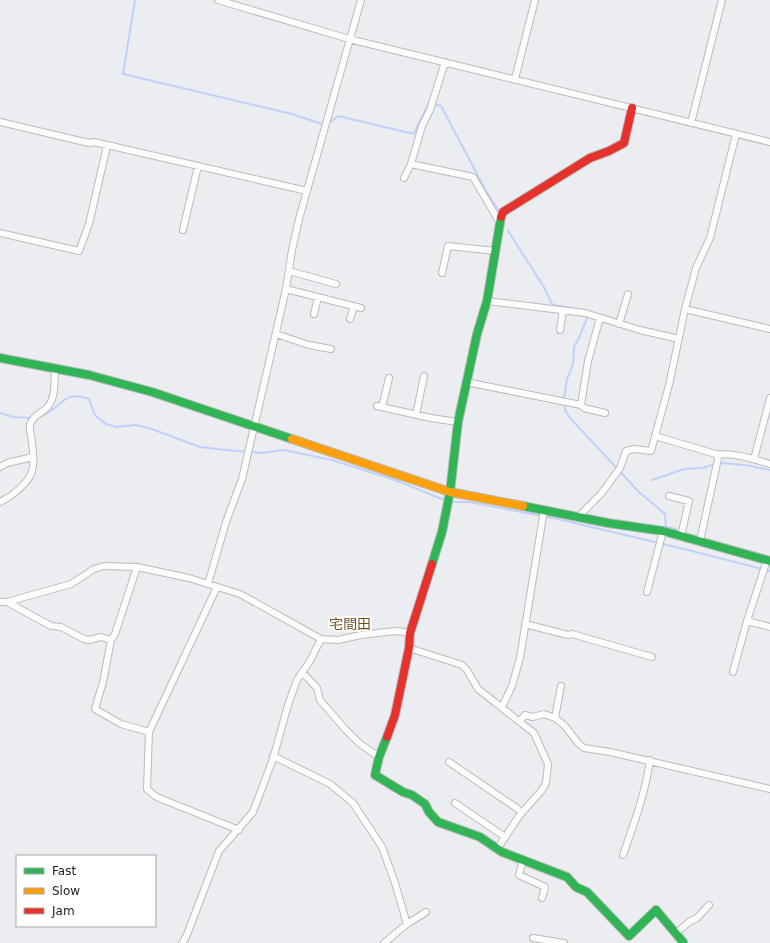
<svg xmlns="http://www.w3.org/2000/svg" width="770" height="943" font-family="'DejaVu Sans','Noto Sans JP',sans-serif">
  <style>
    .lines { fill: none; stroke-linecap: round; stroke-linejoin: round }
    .stream { stroke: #c0d1f9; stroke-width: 2 }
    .street-casing { stroke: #babbbd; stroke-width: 8 }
    .fast-casing { stroke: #babbbd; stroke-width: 10 }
    .slow-casing { stroke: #babbbd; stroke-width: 10 }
    .jam-casing { stroke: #babbbd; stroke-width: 10 }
    .street { stroke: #fcfcfd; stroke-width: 6 }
    .fast { stroke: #30b455; stroke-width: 8 }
    .slow { stroke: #ff9f0a; stroke-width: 8 }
    .jam { stroke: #e5322d; stroke-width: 8 }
    .labels { text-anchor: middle; stroke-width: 4; stroke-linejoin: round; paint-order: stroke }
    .quarter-label { font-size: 14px; fill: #72501e; stroke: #fff }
  </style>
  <rect width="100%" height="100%" fill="#ebedf0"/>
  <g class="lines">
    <path class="stream" d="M 135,0 L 123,74 L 292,114 L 322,124
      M 435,104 L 441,106 L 486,191 L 499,211
      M 332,121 L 338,116 L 414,134 L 419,123 L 429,103
      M 508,231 L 544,287 L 552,304 L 554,305 L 571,308
      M 587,318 L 580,336 L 574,347 L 573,364 L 567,379 L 564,399 L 565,410 L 570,418 L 639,492 L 665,514 L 666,527 L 676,529
      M 0,413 L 13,417 L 32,418
      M 38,417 C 60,412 62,388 89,399 L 94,413 L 97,417 L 106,424 L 116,427 L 135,425 L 149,428 L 200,447 L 226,450 L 263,453 L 284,450 L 332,460 L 395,480 L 447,501
      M 652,480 L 684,469 L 702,468 L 720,463 L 745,465 L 770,470
      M 451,502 L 469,502 L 558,519 L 688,550 L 770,571"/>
    <defs>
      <path id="street" d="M 218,0 L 349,39 L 770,142
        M 445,62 L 430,110 L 422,126 L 411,164 L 473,177 L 500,223
        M 515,79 L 535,0
        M 0,122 L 89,143 L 94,142 L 307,191
        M 691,123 L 722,0
        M 404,178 L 411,164
        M 183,230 L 198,166
        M 0,233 L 79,251 L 89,224 L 107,146
        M 289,271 L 336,284
        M 442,273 L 448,246 L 496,251
        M 286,289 L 361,308
        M 487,301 L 585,313 L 640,330 L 679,339
        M 685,309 L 770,329
        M 314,314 L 318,297
        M 600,318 L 588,361 L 581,405 L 584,408 L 605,413
        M 350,319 L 354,306
        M 619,324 L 628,294
        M 560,330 L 563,310
        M 276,334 L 309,345 L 331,349
        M 466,382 L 581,405
        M 377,406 L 431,418 L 458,422
        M 382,407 L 389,378
        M 416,415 L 424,376
        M 655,436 L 719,455 C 733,452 756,460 770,464
        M 754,459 L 770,398
        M 0,467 L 7,463 L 33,457
        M 669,496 L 689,501 L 681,536
        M 0,502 C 11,497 29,483 32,471 C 35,462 33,452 32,443 C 32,438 29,430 30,425 C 33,414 44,413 49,405 C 56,395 54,380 55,369
        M 579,516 L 601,494 L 620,468 L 626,451 L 634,449 L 651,451 L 669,385 L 685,309 L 696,268 L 710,238 L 736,134
        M 700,541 L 719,454
        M 137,567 L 115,634 L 111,640 L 103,682 L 95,709 L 121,724 L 149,732
        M 208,584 L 226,522 L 242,479 L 286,289 L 292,250 L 299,219 L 361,0
        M 217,587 L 149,732 L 147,789 L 155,796 L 164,800 L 239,830
        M 647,592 L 663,531
        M 0,602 L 7,602 L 71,584 L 94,569 L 104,566 L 137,567 L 189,578 L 240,594 L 321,639 L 338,640 L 361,635 L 386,632 L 398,631 L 410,633
        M 7,602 L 51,626 L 61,627 L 84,639 L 89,640 L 101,637 L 111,640
        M 747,621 L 770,627
        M 525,624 L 568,635 L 572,634 L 652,657
        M 409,648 L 462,665 L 467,670 L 478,689 L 534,733 L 548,764 L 546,783 L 542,790 L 519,816 L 498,848
        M 302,672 L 317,688 L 320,700 L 345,729 L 359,743 L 379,757
        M 733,672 L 747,621 L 767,560
        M 502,707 L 512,686 L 520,658 L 544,510
        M 555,718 L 561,686
        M 520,721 L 525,715 L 533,717 L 544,714 L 555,718 L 565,726 L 578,743 L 584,748 L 610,752 L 770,789
        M 273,756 L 330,784 L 353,803 L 382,847 L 395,883 L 407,924
        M 449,762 L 518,809
        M 455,803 L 505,837
        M 623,855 C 634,823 645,795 650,760
        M 523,860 L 519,875 L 545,887 L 542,898
        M 676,933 L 689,922 L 697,918 L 709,905
        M 533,938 L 564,943
        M 182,943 L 186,937 L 219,851 L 253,812 L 273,759 L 288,705 L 297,680 L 310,661 L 321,639
        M 384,943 L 407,924 L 426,912"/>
      <path id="fast" d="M 0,358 L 89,375 L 152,392 L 292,439
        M 523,506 L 608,523 L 663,531 L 770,561
        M 432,564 L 442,532 L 450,492 L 458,422 L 477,334 L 487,301 L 501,217
        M 387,737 L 379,757 L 375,775 L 403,792 L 412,795 L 425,804 L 429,812 L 438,822 L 480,837 L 502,852 L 567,877 L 576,887 L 587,892 L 629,936 L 656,910 L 683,942 L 682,943"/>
      <path id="slow" d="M 292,439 L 450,492 L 523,506"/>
      <path id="jam" d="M 501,217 L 503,212 L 590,158 L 609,151 L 624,143 L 632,108
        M 387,737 L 395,715 L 409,648 L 410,633 L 432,564"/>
    </defs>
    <use href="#street" class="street-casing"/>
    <use href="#fast" class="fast-casing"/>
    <use href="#slow" class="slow-casing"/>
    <use href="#jam" class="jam-casing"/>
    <use href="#street" class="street"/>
    <use href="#fast" class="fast"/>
    <use href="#slow" class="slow"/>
    <use href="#jam" class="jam"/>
  </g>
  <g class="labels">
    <g class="quarter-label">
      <text x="350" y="629">宅間田</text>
    </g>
  </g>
  <rect x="16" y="855" width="140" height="72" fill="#ffffff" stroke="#a7a7a8"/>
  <rect x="24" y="868" width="20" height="6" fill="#30b455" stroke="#a7a7a8"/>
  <text x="52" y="875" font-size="12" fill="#222326">Fast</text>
  <rect x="24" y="888" width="20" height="6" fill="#ff9f0a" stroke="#a7a7a8"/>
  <text x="52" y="895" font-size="12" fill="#222326">Slow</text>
  <rect x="24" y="908" width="20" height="6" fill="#e5322d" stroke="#a7a7a8"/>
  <text x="52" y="915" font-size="12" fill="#222326">Jam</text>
</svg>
